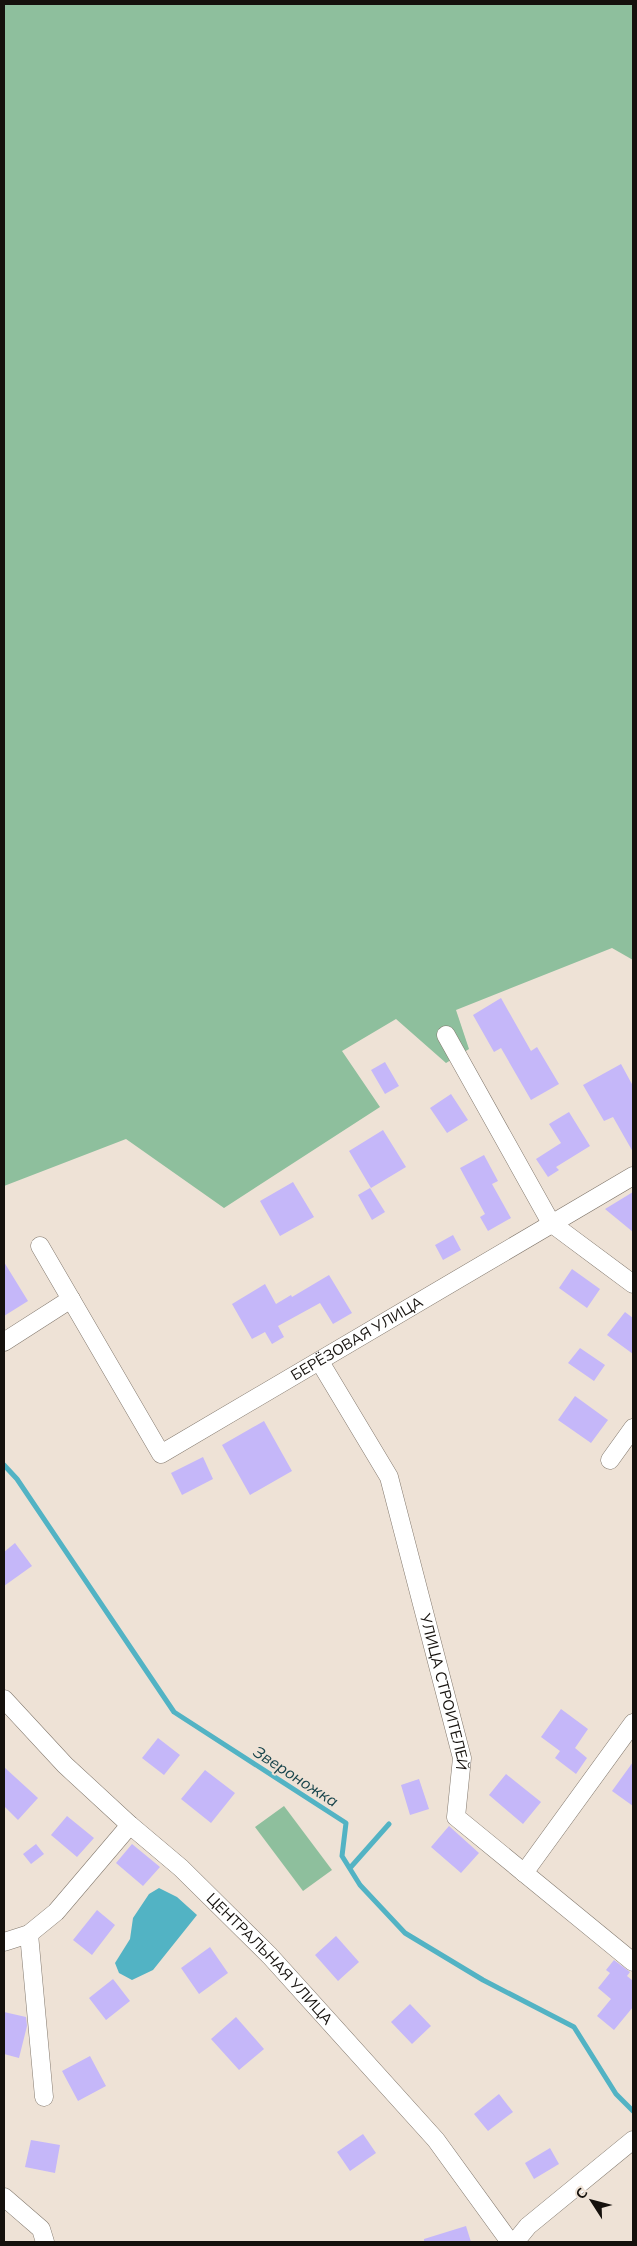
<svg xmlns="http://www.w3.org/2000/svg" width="637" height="2246" font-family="Mulish,sans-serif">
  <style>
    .green { fill: #8ebf9d }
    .water { fill: #52b3c4 }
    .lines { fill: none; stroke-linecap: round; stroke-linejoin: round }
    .stream { stroke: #52b3c4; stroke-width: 5 }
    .building { fill: #c5b7f9 }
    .minor-casing { stroke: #83796e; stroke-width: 19 }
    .minor { stroke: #fff; stroke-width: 18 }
    .labels { text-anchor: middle; stroke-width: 4; stroke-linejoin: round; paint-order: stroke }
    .street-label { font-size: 15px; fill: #15110d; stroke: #eee2d6 }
    .water-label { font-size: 16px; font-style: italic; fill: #19454c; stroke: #eee2d6 }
  </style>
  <rect width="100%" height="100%" fill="#eee2d6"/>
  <path class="green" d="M 4,4 L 633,4 L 633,960 L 612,948 L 456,1010 L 469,1049 L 446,1063 L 396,1019 L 342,1051 L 380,1107 L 224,1208 L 126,1139 L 4,1186 Z
    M 284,1806 L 332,1870 L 303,1891 L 255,1827 Z"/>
  <path class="water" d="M 159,1888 L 177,1897 L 197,1915 L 153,1970 L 132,1980 L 119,1973 L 115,1963 L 130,1939 L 133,1918 L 149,1894 Z"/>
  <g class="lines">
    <path class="stream" d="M 4,1465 L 17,1479 L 174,1712 L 346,1823 L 342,1856 L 360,1885 L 405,1933 L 483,1980 L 574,2027 L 616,2094 L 633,2111
      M 350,1868 L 389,1824"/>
  </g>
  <path class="building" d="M 501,998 L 531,1051 L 537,1047 L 559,1084 L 531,1100 L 501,1048 L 494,1052 L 473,1015 Z
    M 385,1062 L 399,1086 L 385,1094 L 371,1070 Z
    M 621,1064 L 633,1086 L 633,1152 L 613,1117 L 604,1121 L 583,1085 Z
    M 451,1094 L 468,1120 L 447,1133 L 430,1108 Z
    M 569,1112 L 590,1146 L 556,1167 L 559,1170 L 548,1177 L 536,1159 L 561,1143 L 549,1124 Z
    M 383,1130 L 406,1167 L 371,1188 L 349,1151 Z
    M 484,1155 L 498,1181 L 492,1184 L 511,1218 L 488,1231 L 480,1217 L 485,1214 L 460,1168 Z
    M 293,1182 L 314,1217 L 280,1236 L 260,1201 Z
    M 370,1188 L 385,1212 L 372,1220 L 358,1195 Z
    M 633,1192 L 633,1232 L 605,1209 Z
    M 453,1235 L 461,1250 L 443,1260 L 435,1245 Z
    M 4,1262 L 28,1301 L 4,1316 Z
    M 572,1269 L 600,1289 L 587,1308 L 559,1288 Z
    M 329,1275 L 352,1313 L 333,1324 L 320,1303 L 278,1326 L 284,1337 L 272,1344 L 265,1332 L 252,1339 L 232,1304 L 265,1284 L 276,1304 L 291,1295 L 292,1297 Z
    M 625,1312 L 633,1318 L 633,1354 L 607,1335 Z
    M 580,1348 L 605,1365 L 594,1381 L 568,1363 Z
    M 575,1396 L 608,1420 L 591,1443 L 558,1420 Z
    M 264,1421 L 292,1471 L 250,1495 L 222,1445 Z
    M 203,1457 L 213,1479 L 182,1495 L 171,1473 Z
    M 15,1543 L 32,1566 L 4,1586 L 4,1552 Z
    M 561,1709 L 588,1729 L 575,1748 L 587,1758 L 576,1774 L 555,1758 L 560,1751 L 541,1737 Z
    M 158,1738 L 180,1755 L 164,1775 L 142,1758 Z
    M 633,1762 L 633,1806 L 612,1791 Z
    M 4,1767 L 38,1798 L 18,1820 L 4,1806 Z
    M 205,1770 L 235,1793 L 211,1823 L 181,1799 Z
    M 506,1774 L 541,1802 L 523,1824 L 489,1795 Z
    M 419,1779 L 429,1809 L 410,1815 L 401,1785 Z
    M 67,1816 L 94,1838 L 77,1857 L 51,1835 Z
    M 449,1826 L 479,1853 L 461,1873 L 431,1847 Z
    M 36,1844 L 44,1854 L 31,1864 L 23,1854 Z
    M 132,1844 L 160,1867 L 143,1886 L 116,1863 Z
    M 97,1910 L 115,1925 L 92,1955 L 73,1940 Z
    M 336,1936 L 359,1962 L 338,1981 L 315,1955 Z
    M 210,1947 L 228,1973 L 199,1994 L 181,1968 Z
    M 614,1960 L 630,1972 L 627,1976 L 633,1981 L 633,2007 L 614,2030 L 597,2016 L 611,1999 L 598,1988 L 610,1973 L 606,1970 Z
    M 113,1979 L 130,2001 L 106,2020 L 89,1998 Z
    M 410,2004 L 431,2026 L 412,2044 L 391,2022 Z
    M 4,2012 L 26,2017 L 27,2026 L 19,2058 L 4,2054 Z
    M 236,2017 L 264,2049 L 239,2070 L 211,2039 Z
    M 90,2056 L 106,2086 L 78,2101 L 62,2071 Z
    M 499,2094 L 513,2112 L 488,2131 L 474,2114 Z
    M 363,2134 L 376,2153 L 350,2171 L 337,2152 Z
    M 31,2140 L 60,2145 L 55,2173 L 25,2167 Z
    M 550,2148 L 559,2164 L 534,2179 L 525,2163 Z
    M 466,2226 L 471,2242 L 424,2242 L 424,2239 Z"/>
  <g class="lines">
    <defs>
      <g id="minor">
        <path d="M 446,1035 L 551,1223 L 633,1284"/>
        <path id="s1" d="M 40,1246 L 161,1454 L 633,1176"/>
        <path d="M 4,1342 L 71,1299"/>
        <path id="s2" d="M 320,1362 L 389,1477 L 462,1758 L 456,1817 L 633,1962"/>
        <path d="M 610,1460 L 633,1428"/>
        <path id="s3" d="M 4,1699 L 65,1765 L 130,1825 L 181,1868 L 270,1956 L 436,2140 L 510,2242"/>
        <path d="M 524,1873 L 633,1723"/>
        <path d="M 29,1934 L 44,2097"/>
        <path d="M 4,1942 L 29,1934 L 56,1912 L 130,1825"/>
        <path d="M 4,2197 L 41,2229 L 45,2242"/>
        <path d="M 515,2242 L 528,2226 L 633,2140"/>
      </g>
    </defs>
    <use href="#minor" class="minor-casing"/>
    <use href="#minor" class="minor"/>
  </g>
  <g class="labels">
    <g class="street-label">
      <text dy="5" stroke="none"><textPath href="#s1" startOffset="468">БЕРЁЗОВАЯ УЛИЦА</textPath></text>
      <text dy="5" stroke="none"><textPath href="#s2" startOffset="356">УЛИЦА СТРОИТЕЛЕЙ</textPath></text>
      <text dy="5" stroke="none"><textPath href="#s3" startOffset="372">ЦЕНТРАЛЬНАЯ УЛИЦА</textPath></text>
    </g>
    <g class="water-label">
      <text transform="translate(296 1776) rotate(33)" y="6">Звероножка</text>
    </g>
  </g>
  <rect width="637" height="2246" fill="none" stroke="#15110d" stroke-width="10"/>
  <g transform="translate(592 2201) rotate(306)" stroke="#eee2d6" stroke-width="4" paint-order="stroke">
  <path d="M0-4L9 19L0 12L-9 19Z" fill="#15110d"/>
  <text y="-8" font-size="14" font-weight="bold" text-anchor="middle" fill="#15110d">С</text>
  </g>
</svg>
